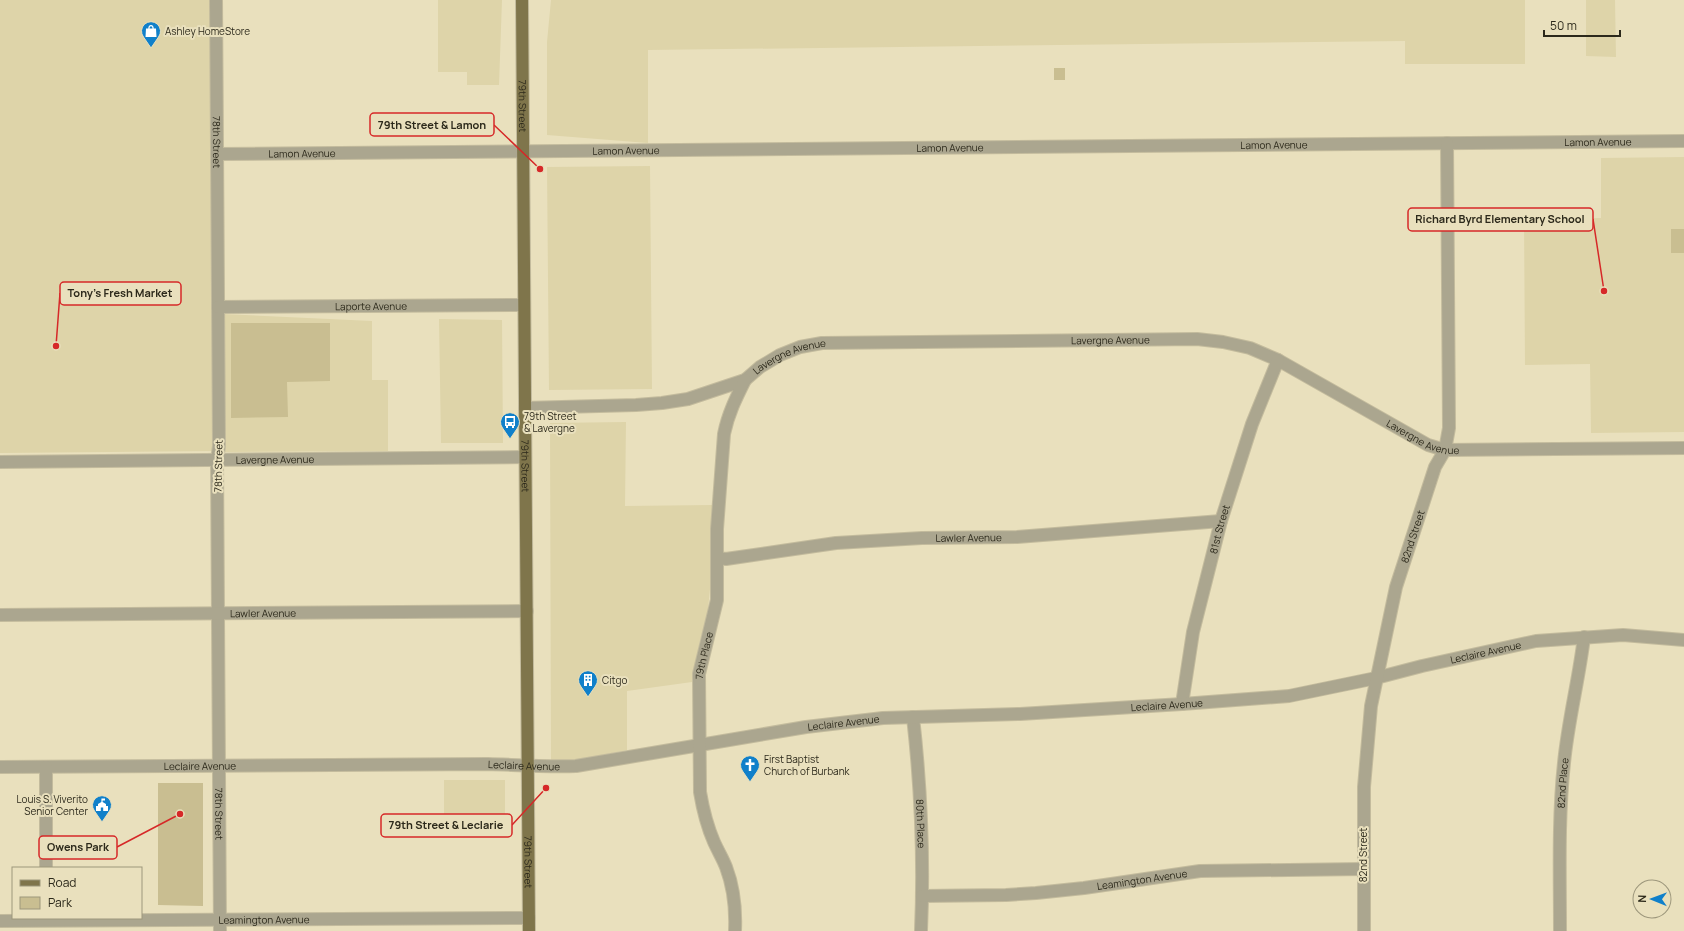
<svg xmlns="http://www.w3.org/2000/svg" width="1684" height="931" font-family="Manrope,sans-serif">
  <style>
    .built { fill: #ded4a9 }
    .green { fill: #c9be91 }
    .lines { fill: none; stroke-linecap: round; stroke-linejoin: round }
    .minor-casing { stroke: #c3bb9d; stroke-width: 14 }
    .major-casing { stroke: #c3bb9d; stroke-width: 14 }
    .minor { stroke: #aba68f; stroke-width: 12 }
    .major { stroke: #7f754b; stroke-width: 12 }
    .labels { text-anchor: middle; stroke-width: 4; stroke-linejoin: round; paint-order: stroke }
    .poi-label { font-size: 10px; fill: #2c291b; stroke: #e9e0bd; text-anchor: start }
    .street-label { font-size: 10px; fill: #2c291b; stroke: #e9e0bd }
    .leader { fill: none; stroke: #d62828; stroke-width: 1.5 }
    .callout-dot { fill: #d62828; stroke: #e9e0bd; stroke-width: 1.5 }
    .callout { fill: #e9e0bd; stroke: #d62828; stroke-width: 1.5 }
    .callout-label { font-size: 11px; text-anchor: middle; font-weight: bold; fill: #2c291b }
  </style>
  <rect width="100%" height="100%" fill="#e9e0bd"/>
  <path class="built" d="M 0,0 L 212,0 L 217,451 L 0,453 Z
    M 438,0 L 502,0 L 499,85 L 467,85 L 467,72 L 438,72 Z
    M 551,0 L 1525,0 L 1525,64 L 1405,64 L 1405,41 L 648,50 L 648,143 L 547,135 L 547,42 Z
    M 1586,0 L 1615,0 L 1616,57 L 1586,56 Z
    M 1684,157 L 1684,432 L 1591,433 L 1590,364 L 1525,365 L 1524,219 L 1601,218 L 1601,158 Z
    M 650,166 L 652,389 L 549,390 L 547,167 Z
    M 223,314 L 372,321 L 372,380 L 388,380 L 388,451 L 224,452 Z
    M 439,319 L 502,320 L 503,443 L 441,443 Z
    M 626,422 L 625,506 L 712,505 L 711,579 L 707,619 L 700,640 L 692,682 L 627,691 L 627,750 L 562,763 L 551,763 L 550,423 Z
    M 444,780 L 505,780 L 505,818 L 444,819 Z"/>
  <path class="green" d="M 1054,68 L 1065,68 L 1065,80 L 1054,80 Z
    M 1671,229 L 1684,229 L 1684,253 L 1671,253 Z
    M 231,323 L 330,323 L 330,381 L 287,382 L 288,417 L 231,418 Z
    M 158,783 L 203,783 L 203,906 L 158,905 Z"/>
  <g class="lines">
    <defs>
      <g id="minor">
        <path id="s1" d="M 216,0 L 219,446 L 217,460 L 220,931"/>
        <path id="s2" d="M 217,154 L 1684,141"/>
        <path id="s3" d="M 218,307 L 524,305"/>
        <path id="s4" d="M 525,408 L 636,405 L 662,403 L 688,399 L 745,380 L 760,367 L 780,355 L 800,347 L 822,343 L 1197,339 L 1223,342 L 1250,348 L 1278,360 L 1428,445 L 1445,450 L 1684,448"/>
        <path id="s5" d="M 0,462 L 525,457"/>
        <path id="s6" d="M 717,558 L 726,559 L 836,543 L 922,538 L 1017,537 L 1221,521"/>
        <path id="s7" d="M 0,615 L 527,611"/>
        <path id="s8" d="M 1182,704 L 1193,632 L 1221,521 L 1252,424 L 1278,360"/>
        <path id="s9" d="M 913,717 C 921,788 924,860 921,931"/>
        <path id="s10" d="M 0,767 L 488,764 C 518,765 546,767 576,766 L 806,727 L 883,718 L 1020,714 L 1182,704 L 1289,696 L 1376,678 L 1422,666 L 1536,641 L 1623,635 L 1684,640"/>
        <path d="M 46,767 L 46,868"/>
        <path id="s11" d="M 922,896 L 1006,895 L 1036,893 L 1084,888 L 1200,871 L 1363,869"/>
        <path id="s12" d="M 0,921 L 529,918"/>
        <path id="s13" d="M 735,931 C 736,909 734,888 726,867 C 723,859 718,851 714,842 C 707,826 703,810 700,792 L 699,674 L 717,600 L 717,529 L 724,434 C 728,414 736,398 745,380"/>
        <path id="s14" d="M 1364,931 L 1364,787 L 1371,706 L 1396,587 L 1435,467 L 1445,450 L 1449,428 L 1447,143"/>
        <path id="s15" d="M 1560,931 C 1560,875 1558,819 1564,763 C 1568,721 1579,679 1584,637"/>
      </g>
      <g id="major">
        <path id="s16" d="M 522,0 L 529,931"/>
      </g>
    </defs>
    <use href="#minor" class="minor-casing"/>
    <use href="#major" class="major-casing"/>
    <use href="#minor" class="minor"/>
    <use href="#major" class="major"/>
  </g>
  <defs>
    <symbol id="shop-pin" viewBox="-11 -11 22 30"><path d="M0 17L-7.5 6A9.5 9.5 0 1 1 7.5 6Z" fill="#1080ca" stroke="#e9e0bd"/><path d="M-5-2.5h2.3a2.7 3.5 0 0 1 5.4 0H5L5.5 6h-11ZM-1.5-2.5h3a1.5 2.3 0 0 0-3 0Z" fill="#fff"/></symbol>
    <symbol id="bus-pin" viewBox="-11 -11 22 30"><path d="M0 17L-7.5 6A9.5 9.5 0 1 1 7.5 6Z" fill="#1080ca" stroke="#e9e0bd"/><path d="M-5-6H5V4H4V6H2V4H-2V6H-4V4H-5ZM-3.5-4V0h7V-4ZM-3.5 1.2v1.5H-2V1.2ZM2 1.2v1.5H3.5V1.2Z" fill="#fff"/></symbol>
    <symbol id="building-pin" viewBox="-11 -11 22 30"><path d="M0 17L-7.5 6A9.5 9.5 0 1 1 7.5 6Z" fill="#1080ca" stroke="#e9e0bd"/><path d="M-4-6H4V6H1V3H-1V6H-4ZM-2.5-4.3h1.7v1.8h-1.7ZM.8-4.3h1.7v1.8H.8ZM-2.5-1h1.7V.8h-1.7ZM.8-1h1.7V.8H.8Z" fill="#fff"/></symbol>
    <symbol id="church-pin" viewBox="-11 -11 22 30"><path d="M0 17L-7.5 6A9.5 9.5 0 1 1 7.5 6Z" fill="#1080ca" stroke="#e9e0bd"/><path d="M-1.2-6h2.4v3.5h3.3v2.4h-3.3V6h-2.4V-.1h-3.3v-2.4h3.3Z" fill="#fff"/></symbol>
    <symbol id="civic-pin" viewBox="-11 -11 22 30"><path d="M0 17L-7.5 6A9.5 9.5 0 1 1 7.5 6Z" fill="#1080ca" stroke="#e9e0bd"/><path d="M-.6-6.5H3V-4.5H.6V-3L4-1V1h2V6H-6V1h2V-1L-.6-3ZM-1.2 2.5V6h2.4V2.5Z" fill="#fff"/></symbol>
  </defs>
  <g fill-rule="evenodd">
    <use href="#shop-pin" x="140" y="20" width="22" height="30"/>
    <use href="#bus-pin" x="499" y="411" width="22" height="30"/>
    <use href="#building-pin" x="577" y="669" width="22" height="30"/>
    <use href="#church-pin" x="739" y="754" width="22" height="30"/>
    <use href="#civic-pin" x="91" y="794" width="22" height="30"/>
  </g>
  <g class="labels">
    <g class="poi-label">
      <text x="165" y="35">Ashley HomeStore</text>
      <text x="524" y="420">79th Street<tspan x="524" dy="12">&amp; Lavergne</tspan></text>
      <text x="602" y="684">Citgo</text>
      <text x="764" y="763">First Baptist<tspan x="764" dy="12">Church of Burbank</tspan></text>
      <text x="88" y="803" text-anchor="end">Louis S. Viverito<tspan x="88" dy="12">Senior Center</tspan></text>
    </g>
    <g class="street-label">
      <text dy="4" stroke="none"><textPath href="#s16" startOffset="106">79th Street</textPath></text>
      <text dy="4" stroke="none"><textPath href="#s1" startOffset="142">78th Street</textPath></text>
      <text dy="4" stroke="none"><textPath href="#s2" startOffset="1381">Lamon Avenue</textPath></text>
      <text dy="4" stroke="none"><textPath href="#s2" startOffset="1057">Lamon Avenue</textPath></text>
      <text dy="4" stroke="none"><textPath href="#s2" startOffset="733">Lamon Avenue</textPath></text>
      <text dy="4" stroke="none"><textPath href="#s2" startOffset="409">Lamon Avenue</textPath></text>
      <text dy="4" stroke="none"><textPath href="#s2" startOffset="85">Lamon Avenue</textPath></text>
      <text dy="4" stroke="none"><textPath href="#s3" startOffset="153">Laporte Avenue</textPath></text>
      <text dy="4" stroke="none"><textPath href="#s4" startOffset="599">Lavergne Avenue</textPath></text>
      <text dy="4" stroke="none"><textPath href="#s4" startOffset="275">Lavergne Avenue</textPath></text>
      <text dy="4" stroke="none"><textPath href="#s4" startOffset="935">Lavergne Avenue</textPath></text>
      <text dy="4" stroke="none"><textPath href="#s5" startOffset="275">Lavergne Avenue</textPath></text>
      <text transform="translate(218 466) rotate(-89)" y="4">78th Street</text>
      <text dy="4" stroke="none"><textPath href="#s16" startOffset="466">79th Street</textPath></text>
      <text dy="4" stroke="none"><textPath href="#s8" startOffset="179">81st Street</textPath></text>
      <text dy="4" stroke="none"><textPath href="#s6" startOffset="253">Lawler Avenue</textPath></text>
      <text dy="4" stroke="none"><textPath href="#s14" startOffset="400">82nd Street</textPath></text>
      <text dy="4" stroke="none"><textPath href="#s7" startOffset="263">Lawler Avenue</textPath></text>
      <text dy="4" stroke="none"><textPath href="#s10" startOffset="1495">Leclaire Avenue</textPath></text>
      <text dy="4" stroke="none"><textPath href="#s13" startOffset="282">79th Place</textPath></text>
      <text dy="4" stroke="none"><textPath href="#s10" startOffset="1171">Leclaire Avenue</textPath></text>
      <text dy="4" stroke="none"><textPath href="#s10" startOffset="847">Leclaire Avenue</textPath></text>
      <text dy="4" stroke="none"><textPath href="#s10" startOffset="524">Leclaire Avenue</textPath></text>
      <text dy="4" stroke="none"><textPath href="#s10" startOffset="200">Leclaire Avenue</textPath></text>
      <text dy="4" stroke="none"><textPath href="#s15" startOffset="148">82nd Place</textPath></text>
      <text dy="4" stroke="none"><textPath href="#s1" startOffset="814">78th Street</textPath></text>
      <text dy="4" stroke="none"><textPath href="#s9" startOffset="107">80th Place</textPath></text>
      <text transform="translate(1363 855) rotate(-90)" y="4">82nd Street</text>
      <text dy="4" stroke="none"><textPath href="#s16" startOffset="862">79th Street</textPath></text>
      <text dy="4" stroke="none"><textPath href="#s11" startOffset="221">Leamington Avenue</textPath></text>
      <text dy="4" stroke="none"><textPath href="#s12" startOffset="264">Leamington Avenue</textPath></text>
    </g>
  </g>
  <path class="leader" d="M540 169L494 125M1604 291L1593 219M56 346L60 293M546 788L512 825M180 814L117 847"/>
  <g class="callout-dot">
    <circle cx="540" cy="169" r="4"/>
    <circle cx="1604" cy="291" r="4"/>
    <circle cx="56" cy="346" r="4"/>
    <circle cx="546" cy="788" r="4"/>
    <circle cx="180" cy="814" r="4"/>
  </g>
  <g class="callout">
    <rect x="370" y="113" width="124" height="23" rx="4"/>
    <rect x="1408" y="208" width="185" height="23" rx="4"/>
    <rect x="60" y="282" width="121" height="23" rx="4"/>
    <rect x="381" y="814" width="131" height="23" rx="4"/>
    <rect x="39" y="836" width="78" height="23" rx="4"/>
  </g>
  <g class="callout-label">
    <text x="432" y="129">79th Street &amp; Lamon</text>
    <text x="1500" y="223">Richard Byrd Elementary School</text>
    <text x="120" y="297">Tony's Fresh Market</text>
    <text x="446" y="829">79th Street &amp; Leclarie</text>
    <text x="78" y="851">Owens Park</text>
  </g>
  <rect x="12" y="867" width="130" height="52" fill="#e9e0bd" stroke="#9d977c"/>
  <rect x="20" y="880" width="20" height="6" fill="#7f754b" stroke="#9d977c"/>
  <text x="48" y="887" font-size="12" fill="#2c291b">Road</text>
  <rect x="20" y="897" width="20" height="12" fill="#c9be91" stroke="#9d977c"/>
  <text x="48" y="907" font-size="12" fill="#2c291b">Park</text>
  <g transform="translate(1652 899) rotate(271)"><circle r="19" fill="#e9e0bd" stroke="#9d977c"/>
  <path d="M0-3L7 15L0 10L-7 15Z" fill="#1080ca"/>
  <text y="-6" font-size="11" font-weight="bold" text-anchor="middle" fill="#2c291b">N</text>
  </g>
  <path d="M1544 30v6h76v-6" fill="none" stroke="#2c291b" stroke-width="2"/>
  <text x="1550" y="30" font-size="12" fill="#2c291b" stroke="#e9e0bd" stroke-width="3" paint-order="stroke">50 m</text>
</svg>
